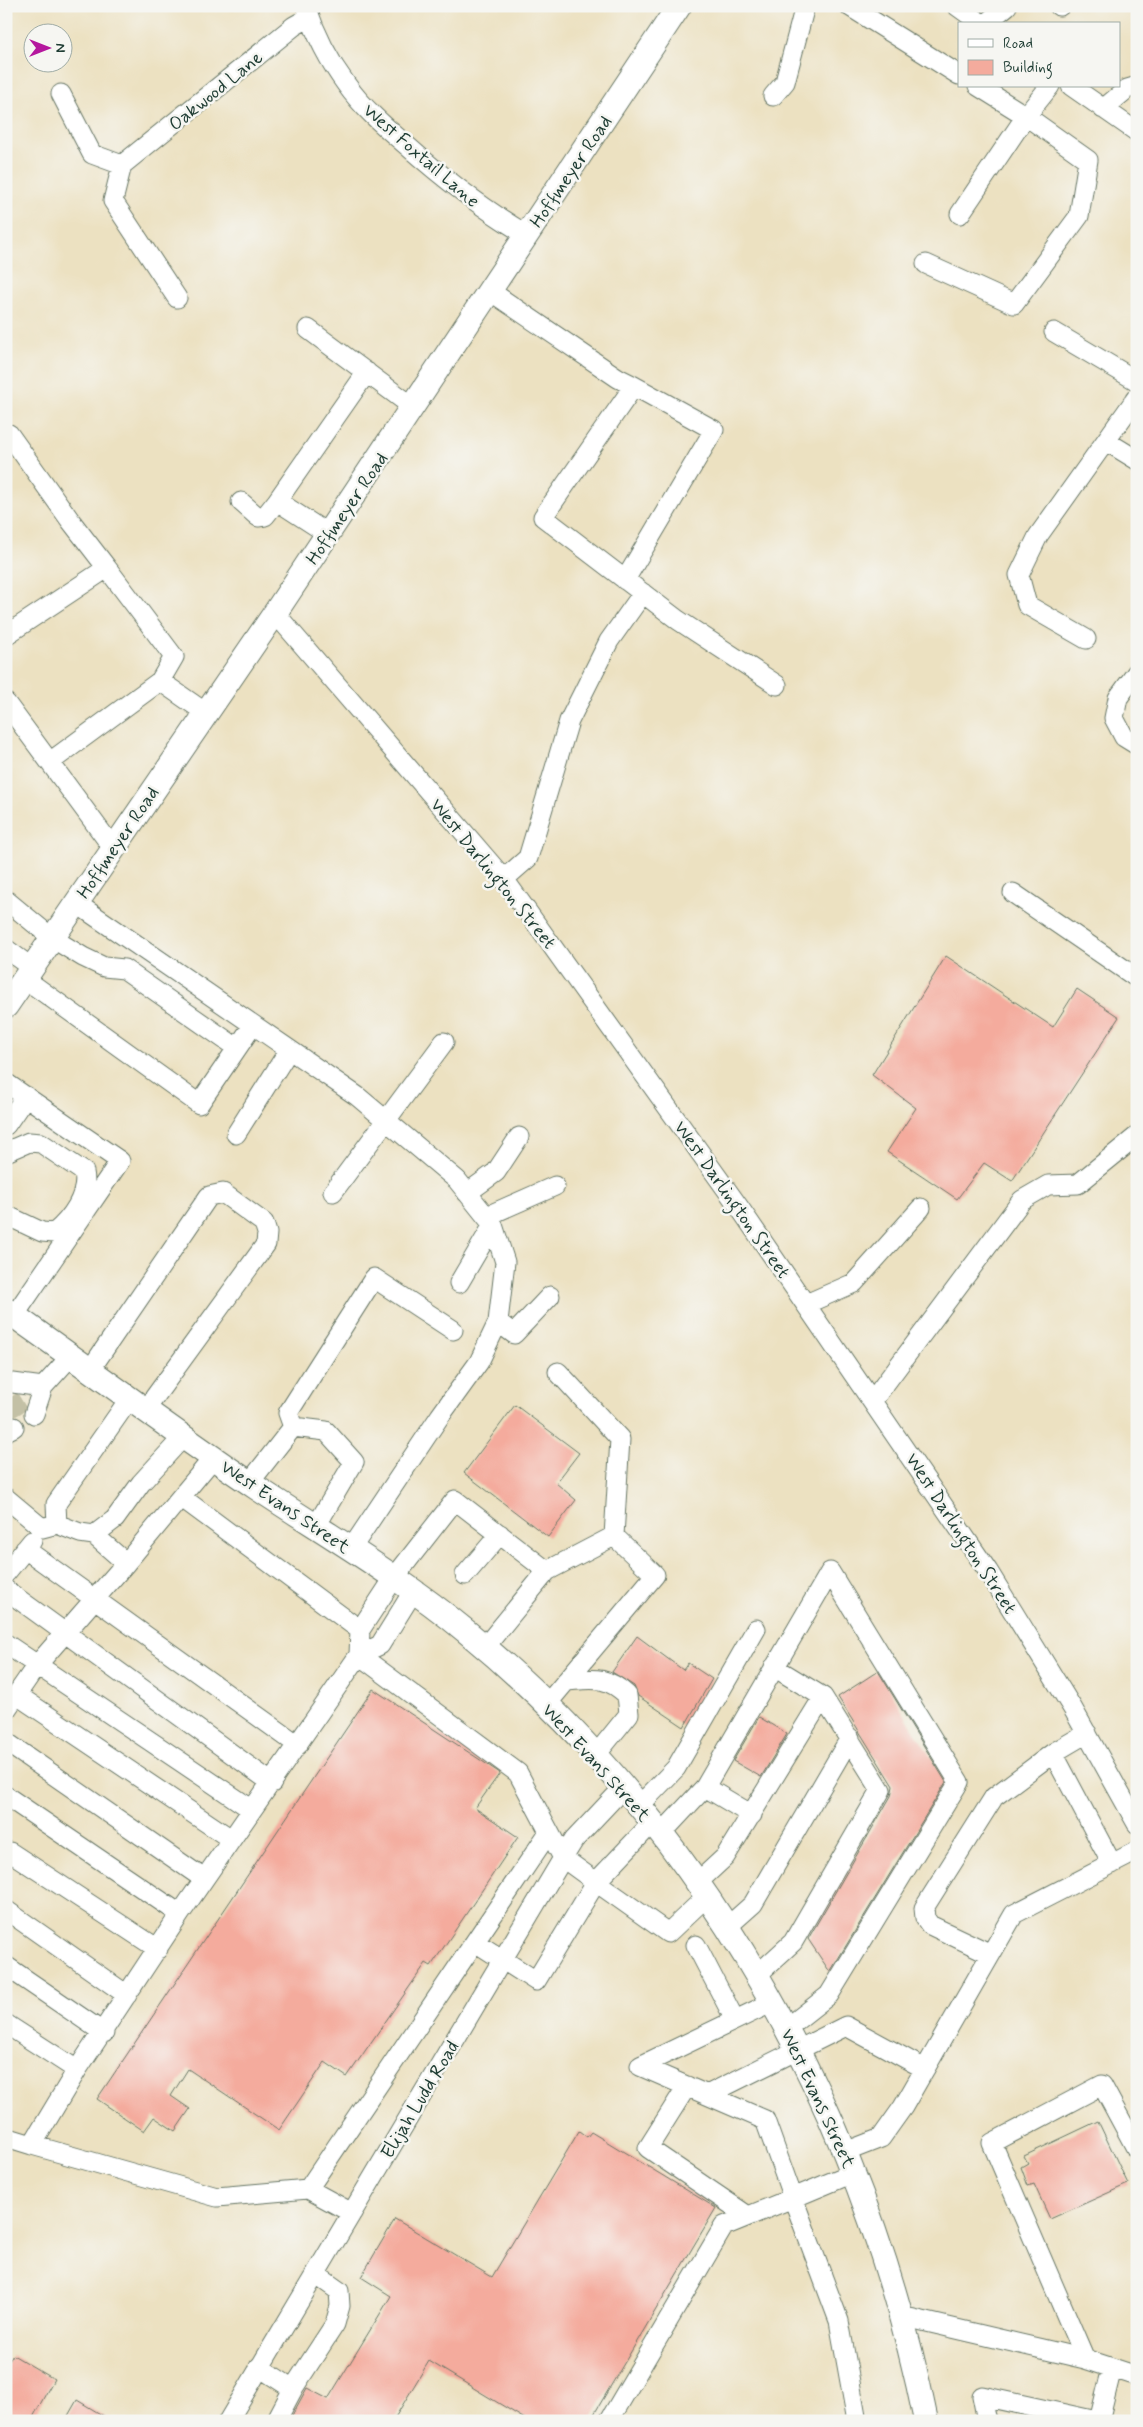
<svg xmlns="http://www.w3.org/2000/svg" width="1143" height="2427" font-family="Mynerve,sans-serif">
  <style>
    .building { fill: #f4ab9d }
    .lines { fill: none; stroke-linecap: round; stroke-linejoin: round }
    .minor-tunnel { stroke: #c3c0a5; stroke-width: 19; stroke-dasharray: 19 9; stroke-linecap: butt }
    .minor-casing { stroke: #677665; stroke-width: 21 }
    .major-casing { stroke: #677665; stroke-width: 26 }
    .minor { stroke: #fff; stroke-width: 19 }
    .major { stroke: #fff; stroke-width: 24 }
    .labels { text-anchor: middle; stroke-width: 5; stroke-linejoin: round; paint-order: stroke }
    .street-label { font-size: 19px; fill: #1f3d34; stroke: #f6f6f2 }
  </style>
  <rect width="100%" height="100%" fill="#f6f6f2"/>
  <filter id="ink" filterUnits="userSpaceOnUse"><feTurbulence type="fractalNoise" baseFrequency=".02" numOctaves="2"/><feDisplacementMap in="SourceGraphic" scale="10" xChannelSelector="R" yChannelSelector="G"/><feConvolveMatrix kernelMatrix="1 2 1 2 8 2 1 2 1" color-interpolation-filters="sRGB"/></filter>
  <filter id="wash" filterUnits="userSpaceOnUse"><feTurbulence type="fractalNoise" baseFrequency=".0096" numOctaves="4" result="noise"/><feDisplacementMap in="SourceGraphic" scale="20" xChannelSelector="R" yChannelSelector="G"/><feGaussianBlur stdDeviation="1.12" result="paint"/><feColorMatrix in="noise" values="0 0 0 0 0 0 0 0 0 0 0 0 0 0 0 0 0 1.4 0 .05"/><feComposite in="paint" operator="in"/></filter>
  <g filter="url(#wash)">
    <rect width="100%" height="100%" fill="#ece1c1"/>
    <g id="blocks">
      <path class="building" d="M 946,956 L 1053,1027 L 1077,989 L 1119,1017 L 1012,1181 L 984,1163 L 957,1199 L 887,1152 L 916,1108 L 872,1075 Z
        M 515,1405 L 579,1453 L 556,1483 L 576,1500 L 548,1537 L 464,1473 Z
        M 637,1636 L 683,1670 L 688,1663 L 712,1679 L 684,1727 L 638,1696 L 634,1686 L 612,1672 Z
        M 878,1671 L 946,1782 L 830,1972 L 808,1939 L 891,1796 L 893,1786 L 838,1697 Z
        M 373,1689 L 500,1773 L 475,1808 L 518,1837 L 431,1966 L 426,1963 L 347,2077 L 325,2062 L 279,2130 L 188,2069 L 171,2096 L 190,2109 L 175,2131 L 154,2117 L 144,2131 L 97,2099 Z
        M 759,1717 L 787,1734 L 761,1777 L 733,1761 Z
        M 1098,2121 L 1128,2184 L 1050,2219 L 1034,2184 L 1028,2186 L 1021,2167 L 1028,2163 L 1024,2156 Z
        M 579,2131 L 587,2137 L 591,2132 L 716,2208 L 590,2421 L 528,2421 L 429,2361 L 393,2421 L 289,2421 L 307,2388 L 328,2399 L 391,2296 L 361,2277 L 395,2219 L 492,2277 Z
        M 13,2355 L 54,2379 L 31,2421 L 6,2421 L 6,2365 Z
        M 77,2400 L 112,2421 L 65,2421 Z"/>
    </g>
  </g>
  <g filter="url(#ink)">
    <use href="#blocks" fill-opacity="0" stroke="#677665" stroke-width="1"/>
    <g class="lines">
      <path class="minor-tunnel" d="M 6,1411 L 24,1400"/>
      <defs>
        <path id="minor" d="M 306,6 C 315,33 329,61 346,84 C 362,107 384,126 405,144 C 443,178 483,209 527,235
          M 849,6 L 959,75
          M 957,6 L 982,24
          M 1059,6 L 1060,6
          M 985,24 L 1007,6
          M 1071,86 L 1137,132
          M 61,94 L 92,154 L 122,165 L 113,201 L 177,298
          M 773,96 L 785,82 L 805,6
          M 1103,109 L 1127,89 L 1137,86
          M 122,165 L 294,26 L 310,17
          M 960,214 L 1026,116 L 1050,86
          M 926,264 L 1014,304 L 1079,216 L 1088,160 L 1026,116 L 978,86
          M 490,291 L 618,378 L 634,386 L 543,517 L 678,620 L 777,685
          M 308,329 L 413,407
          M 1054,332 L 1137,381
          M 6,437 L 9,434 L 70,520 L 107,568
          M 1106,441 L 1137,460
          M 241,502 L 258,517 L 265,516 L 277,501
          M 328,534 L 277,501 L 367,372
          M 625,580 L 714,430 L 634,386
          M 275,613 L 504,879 L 739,1207 L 988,1571 L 1073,1709 L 1137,1824
          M 6,635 L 107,568 L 174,657 L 160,681 L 50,762
          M 1086,639 L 1027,605 L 1019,575 L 1038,536 L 1137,397
          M 1137,672 L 1118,698 L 1114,718 L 1124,737 L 1137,745
          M 160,681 L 206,713
          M 6,703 L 113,848
          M 504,879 L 528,858 L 569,721 L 609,641 L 643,593
          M 1013,893 L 1137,978
          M 6,900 L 52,938 L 83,957 L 104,967 L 124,969 L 237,1048
          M 76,903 L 357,1096 L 457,1180 L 493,1225 L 505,1262 L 498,1322 L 479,1362 L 440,1416 L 351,1549
          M 6,949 L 32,968
          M 25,979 L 199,1104 L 253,1025
          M 6,1083 L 120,1161 L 14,1316
          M 6,1125 L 26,1096
          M 236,1134 L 289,1050
          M 6,1152 L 29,1142 L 41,1143 L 84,1172 C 89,1195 71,1219 54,1233 L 42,1232 L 6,1215
          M 333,1192 L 444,1042
          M 467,1193 L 496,1172 L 519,1137
          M 487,1216 L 555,1186
          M 459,1283 L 493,1225
          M 806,1304 L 854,1283 L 921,1208
          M 498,1322 L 514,1334 L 550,1296
          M 90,1370 L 209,1196 L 223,1193 L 264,1223 L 267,1233 L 266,1244 L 146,1409
          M 558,1372 L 620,1439 L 614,1536
          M 13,1383 L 43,1387
          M 873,1400 L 1022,1200 L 1048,1185 L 1078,1184 L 1137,1136
          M 34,1414 L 43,1387 L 71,1356
          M 293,1427 L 288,1413 L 374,1278 L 453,1330
          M 6,1431 L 14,1427
          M 250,1482 L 293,1427 L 326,1431 L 354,1462 L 316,1526
          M 181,1497 L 360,1630
          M 6,1498 L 42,1528 L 57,1524 L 80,1533 L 94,1535 L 115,1519 L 141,1483 L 184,1436
          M 57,1524 L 56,1504 L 130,1398
          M 94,1535 L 126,1563
          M 25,1549 L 298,1745
          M 6,1573 L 32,1541
          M 465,1575 L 500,1534
          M 6,1590 L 272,1783
          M 414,1590 L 380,1645 L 359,1655 L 360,1630 L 394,1578 L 455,1500 L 547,1571
          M 6,1644 L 251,1809
          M 485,1647 L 547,1571 L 614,1536 L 655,1575 L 547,1704
          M 566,1681 C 593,1679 605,1675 627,1695 L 629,1714 L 595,1756
          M 17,1695 L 231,1839
          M 6,1710 L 37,1665 L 126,1563 L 214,1457
          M 1087,1733 L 1053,1753 L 1112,1864
          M 6,1742 L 204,1879
          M 705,1787 L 752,1815
          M 6,1796 L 180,1914
          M 639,1806 L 676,1768 L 756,1629
          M 652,1823 L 596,1882 L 668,1933 L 706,1897
          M 661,1834 L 705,1787 L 830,1572 L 959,1782 L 829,1995 L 787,2028
          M 10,1852 L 158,1949
          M 697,1883 L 725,1857 L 823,1697
          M 6,1910 L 127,1995
          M 726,1928 L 753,1904 L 850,1738
          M 696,1945 L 735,2020
          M 991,1954 L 930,1925 L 925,1918 L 924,1908 L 994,1797 L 1053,1753
          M 6,1966 L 104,2033
          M 757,1975 L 793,1942 L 881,1790 L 823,1697 L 774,1667
          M 6,2024 L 77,2070
          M 640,2066 L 773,2002
          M 687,2086 L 648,2148 L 748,2216
          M 707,2095 L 846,2026 L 925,2069
          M 6,2137 L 32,2145 L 77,2070 L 180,1914 L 359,1655 L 518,1773 L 563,1858 L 596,1882 L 536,1981 L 475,1942
          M 32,2145 L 217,2197 L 308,2189 L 549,1832
          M 1137,2150 L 1102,2085 L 992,2143 L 1085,2359 L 1137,2376
          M 845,2152 L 881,2138 L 903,2107 L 1014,1914 L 1137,1851
          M 853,2173 L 793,2198 L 839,2321 L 857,2421
          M 308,2189 L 352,2213
          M 901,2316 L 1085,2359
          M 259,2367 L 293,2389
          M 228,2421 L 563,1858 L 574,1840 L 624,1787
          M 276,2421 L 294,2387 L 335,2324 L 340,2306 L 339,2291 L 315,2274
          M 609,2421 L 724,2226 L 793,2198 L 765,2120 L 640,2066
          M 987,2421 L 982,2396 L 1097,2421
          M 1099,2421 L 1112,2368"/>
        <path id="major" d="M 6,1006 L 275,613 L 679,6
          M 6,1310 C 90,1369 172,1431 257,1488 C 328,1535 402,1578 467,1632 C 707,1830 865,2118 926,2421"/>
      </defs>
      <use href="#minor" class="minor-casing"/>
      <use href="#major" class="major-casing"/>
      <use href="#minor" class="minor"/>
      <use href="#major" class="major"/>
    </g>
  </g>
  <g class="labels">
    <g class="street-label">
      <text transform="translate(215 90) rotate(-39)" y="7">Oakwood Lane</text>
      <text transform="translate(422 155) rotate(41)" y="7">West Foxtail Lane</text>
      <text transform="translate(570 171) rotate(-56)" y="7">Hoffmeyer Road</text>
      <text transform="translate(346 508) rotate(-56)" y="7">Hoffmeyer Road</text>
      <text transform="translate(117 842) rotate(-56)" y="7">Hoffmeyer Road</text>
      <text transform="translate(494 873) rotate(51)" y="7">West Darlington Street</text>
      <text transform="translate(733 1199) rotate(55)" y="7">West Darlington Street</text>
      <text transform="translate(286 1506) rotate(34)" y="7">West Evans Street</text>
      <text transform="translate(962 1533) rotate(57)" y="7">West Darlington Street</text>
      <text transform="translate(597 1762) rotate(48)" y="7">West Evans Street</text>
      <text transform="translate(819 2098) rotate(65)" y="7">West Evans Street</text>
      <text transform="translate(419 2099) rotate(-59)" y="7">Elijah Ludd Road</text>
    </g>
  </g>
  <rect width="1143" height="2427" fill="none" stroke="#f6f6f2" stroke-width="25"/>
  <rect x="958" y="22" width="162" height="65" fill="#f6f6f2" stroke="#a0aca6"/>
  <rect x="968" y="39" width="25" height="8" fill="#ffffff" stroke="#a0aca6"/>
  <text x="1003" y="48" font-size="15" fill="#1f3d34">Road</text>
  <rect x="968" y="60" width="25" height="15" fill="#f4ab9d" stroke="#a0aca6"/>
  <text x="1003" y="72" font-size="15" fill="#1f3d34">Building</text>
  <g transform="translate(48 48) rotate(90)"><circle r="24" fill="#f6f6f2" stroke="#a0aca6"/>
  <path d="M0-4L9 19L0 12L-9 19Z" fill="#b5179e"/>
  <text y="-8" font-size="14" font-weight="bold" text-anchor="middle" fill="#1f3d34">N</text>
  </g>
</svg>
